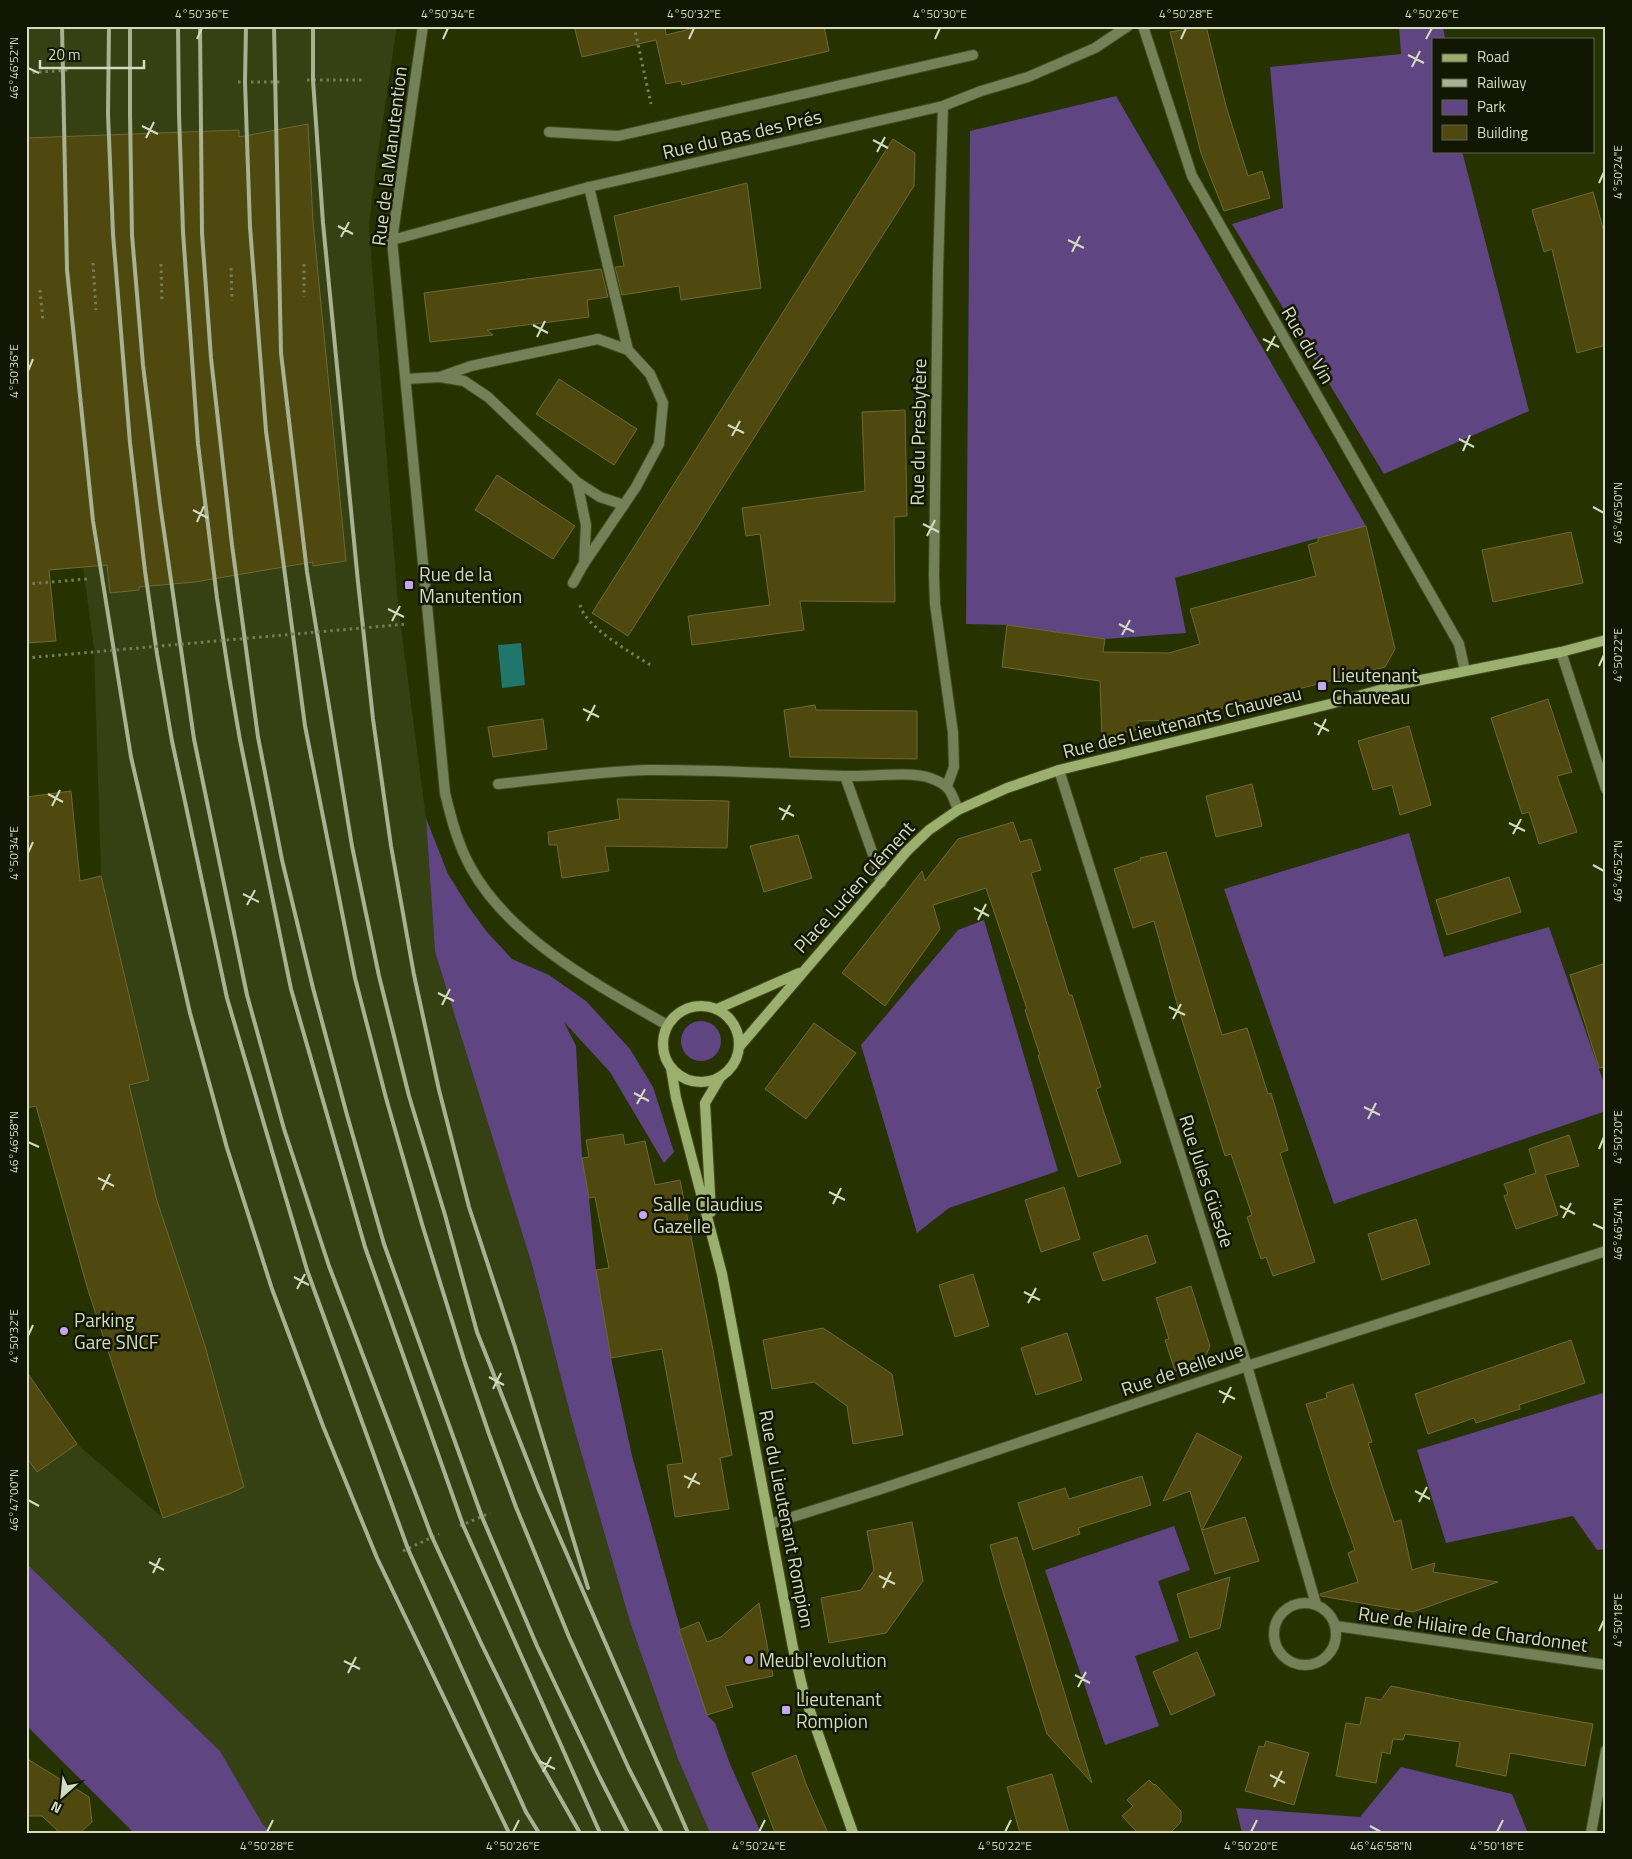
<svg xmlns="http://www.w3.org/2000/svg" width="1632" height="1859" font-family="'Titillium Web',sans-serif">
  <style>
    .built { fill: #354013 }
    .green { fill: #5f4581 }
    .water { fill: #21766b }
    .building { fill: #4f480f; stroke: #6f6933 }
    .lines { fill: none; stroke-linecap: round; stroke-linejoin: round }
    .lane-casing { stroke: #424d1f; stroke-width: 12 }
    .street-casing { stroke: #424d1f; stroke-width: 12 }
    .secondary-casing { stroke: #424d1f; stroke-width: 12 }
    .path { stroke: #737e56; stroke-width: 3; stroke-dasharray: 2.5 4; stroke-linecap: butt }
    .lane { stroke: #738058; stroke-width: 10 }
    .street { stroke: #738058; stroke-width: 10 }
    .secondary { stroke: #9baf6e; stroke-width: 10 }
    .rail { stroke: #a8b191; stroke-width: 4 }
    .path-bridge { stroke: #737e56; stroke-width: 3; stroke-dasharray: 2.5 4; stroke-linecap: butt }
    .ticks { fill: none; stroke: #d3dcc1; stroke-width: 2 }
    .poi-dot { fill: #c5a7f1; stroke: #121704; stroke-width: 2 }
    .labels { text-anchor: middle; stroke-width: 5; stroke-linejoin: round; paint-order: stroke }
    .street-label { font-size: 19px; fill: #d3dcc1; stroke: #121704 }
    .poi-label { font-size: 19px; fill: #d3dcc1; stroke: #121704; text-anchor: start }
    .neatline { fill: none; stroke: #d3dcc1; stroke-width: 2 }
    .ticks-label { font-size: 12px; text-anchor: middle; fill: #d3dcc1 }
  </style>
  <rect width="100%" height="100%" fill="#263200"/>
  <path class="built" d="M 26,26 L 397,26 L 376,166 L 369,226 L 398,604 L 426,818 L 435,952 L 532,1265 L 572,1421 L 630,1622 L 678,1759 L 710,1833 L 271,1833 L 262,1823 L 220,1751 L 26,1563 L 26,1371 L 77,1444 L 163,1518 L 88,1290 L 36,1106 L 129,1085 L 149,1079 L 101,876 L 94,649 L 83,567 L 26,572 Z"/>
  <path class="green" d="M 1399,26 L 1443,26 L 1445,39 L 1433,39 L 1433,151 L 1462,151 L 1529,411 L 1384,474 L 1232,224 L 1283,208 L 1270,67 L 1401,54 Z
    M 1116,96 L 1366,526 L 1318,538 L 1175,578 L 1186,633 L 1105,639 L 1007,625 L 966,624 L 970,131 Z
    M 426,818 L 448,874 L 468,906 L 487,932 L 512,959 L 549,975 L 586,1001 L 630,1049 L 653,1087 L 674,1152 L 664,1163 L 610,1072 L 564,1022 L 576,1046 L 582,1158 L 589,1198 L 596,1270 L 611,1358 L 632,1456 L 686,1649 L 707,1715 L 715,1723 L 730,1764 L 761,1833 L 710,1833 L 678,1759 L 630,1622 L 572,1421 L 532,1265 L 435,952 Z
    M 1409,833 L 1444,957 L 1549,927 L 1606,1089 L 1606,1111 L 1334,1204 L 1224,889 Z
    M 984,920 L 1058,1171 L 949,1208 L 917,1233 L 861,1045 L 958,930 Z
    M681 1041a20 20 0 1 1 40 0a20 20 0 1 1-40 0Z
    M 1606,1392 L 1606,1549 L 1597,1550 L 1573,1516 L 1446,1543 L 1417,1450 Z
    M 1174,1526 L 1190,1570 L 1158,1581 L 1179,1641 L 1135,1656 L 1159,1726 L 1105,1745 L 1045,1570 Z
    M 26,1563 L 220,1751 L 262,1823 L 271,1833 L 134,1833 L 26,1725 Z
    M 1401,1767 L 1512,1794 L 1528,1833 L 1242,1833 L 1236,1808 L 1360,1817 Z"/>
  <path class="water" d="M 521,643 L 525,685 L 502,688 L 498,645 Z"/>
  <path class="building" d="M 574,26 L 665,26 L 666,35 L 702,26 L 824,26 L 829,51 L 682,85 L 681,81 L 666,84 L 656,40 L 582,57 Z
    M 1204,26 L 1206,26 L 1226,106 L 1248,176 L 1262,171 L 1270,198 L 1224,211 L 1201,153 L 1170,32 Z
    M 308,124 L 313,222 L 346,561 L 313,566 L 313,562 L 195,582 L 139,587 L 139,590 L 110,593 L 107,565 L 49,570 L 56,641 L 26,643 L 26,138 L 239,130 L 239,137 Z
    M 893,139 L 915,153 L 914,186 L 628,636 L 592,613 Z
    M 747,183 L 761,288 L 681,300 L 679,286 L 622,295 L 615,267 L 624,266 L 614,216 Z
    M 1593,192 L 1606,239 L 1606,345 L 1577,353 L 1552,249 L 1544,252 L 1532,210 Z
    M 601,269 L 608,297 L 587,300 L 589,317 L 487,330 L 493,335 L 430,342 L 424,293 Z
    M 559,379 L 637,429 L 614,465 L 536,414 Z
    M 905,410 L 907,516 L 894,517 L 895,602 L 800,601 L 804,630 L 692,645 L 688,616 L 770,605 L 760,534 L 746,536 L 742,508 L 865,491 L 862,412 Z
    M 497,475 L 575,526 L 553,559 L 475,510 Z
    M 1366,526 L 1395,649 L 1385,667 L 1176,720 L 1138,721 L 1138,729 L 1102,738 L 1100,681 L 1002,667 L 1007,625 L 1105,639 L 1103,652 L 1169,653 L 1200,644 L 1190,609 L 1316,576 L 1308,545 L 1318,542 L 1318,538 Z
    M 1571,532 L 1583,583 L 1493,602 L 1482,550 Z
    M 1548,699 L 1572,772 L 1557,776 L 1577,832 L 1539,844 L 1529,812 L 1522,814 L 1491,718 Z
    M 815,705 L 816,710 L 917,711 L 917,759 L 790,757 L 784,710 Z
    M 543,719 L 547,749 L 493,757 L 488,727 Z
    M 1409,726 L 1431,805 L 1400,815 L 1392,785 L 1373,790 L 1358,741 Z
    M 1252,784 L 1262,826 L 1216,837 L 1206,796 Z
    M 71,791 L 80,881 L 101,876 L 149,1080 L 129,1085 L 157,1201 L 205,1346 L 244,1487 L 229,1494 L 163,1518 L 88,1290 L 36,1106 L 26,1108 L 26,797 Z
    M 617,799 L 729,801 L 727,848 L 605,846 L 609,871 L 562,878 L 557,845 L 549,845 L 548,832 L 620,819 Z
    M 1013,822 L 1020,842 L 1031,839 L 1041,870 L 1031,873 L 1069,995 L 1072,995 L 1101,1087 L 1096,1089 L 1121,1163 L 1078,1177 L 1038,1055 L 1040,1055 L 1025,1010 L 1027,1009 L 986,888 L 933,905 L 940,929 L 885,1006 L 842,973 L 922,871 L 925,881 L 958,839 Z
    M 798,835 L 812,878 L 764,892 L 750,846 Z
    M 1166,852 L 1222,1035 L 1247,1028 L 1268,1094 L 1271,1093 L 1288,1150 L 1280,1153 L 1315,1262 L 1273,1276 L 1266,1257 L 1261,1259 L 1247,1217 L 1252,1215 L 1231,1154 L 1225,1156 L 1178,1007 L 1154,921 L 1133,928 L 1114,869 L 1141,860 L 1140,858 Z
    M 1509,877 L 1521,912 L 1447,935 L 1436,900 Z
    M 1606,963 L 1606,1067 L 1599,1068 L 1570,975 Z
    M 814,1023 L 856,1053 L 806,1119 L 765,1089 Z
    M 623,1134 L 625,1145 L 645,1141 L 655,1185 L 680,1180 L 713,1350 L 732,1455 L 720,1458 L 729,1509 L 675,1517 L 667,1465 L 683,1463 L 662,1349 L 611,1358 L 596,1270 L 609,1268 L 595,1197 L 589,1198 L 582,1158 L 589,1157 L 586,1140 Z
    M 1569,1135 L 1579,1166 L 1545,1175 L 1558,1215 L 1516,1229 L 1504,1196 L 1508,1194 L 1504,1184 L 1536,1173 L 1529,1149 Z
    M 1064,1187 L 1080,1239 L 1041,1252 L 1025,1200 Z
    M 1416,1219 L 1430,1264 L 1382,1280 L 1368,1234 Z
    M 1147,1235 L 1156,1263 L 1103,1281 L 1093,1253 Z
    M 973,1274 L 989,1326 L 955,1337 L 939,1285 Z
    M 1191,1286 L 1210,1346 L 1203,1362 L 1175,1371 L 1165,1340 L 1169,1339 L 1156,1298 Z
    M 823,1328 L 892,1374 L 903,1435 L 853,1444 L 847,1406 L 814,1382 L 772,1389 L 763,1340 Z
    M 1067,1333 L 1082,1380 L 1036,1395 L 1021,1348 Z
    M 1571,1340 L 1585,1383 L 1519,1405 L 1520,1409 L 1476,1423 L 1474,1418 L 1428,1434 L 1415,1394 Z
    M 26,1371 L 77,1444 L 37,1472 L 26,1457 Z
    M 1353,1384 L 1372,1442 L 1368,1443 L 1394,1522 L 1401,1520 L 1412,1570 L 1435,1563 L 1433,1572 L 1498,1582 L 1413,1612 L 1321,1596 L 1320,1594 L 1358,1582 L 1348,1553 L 1355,1550 L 1332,1486 L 1306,1404 L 1327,1398 L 1326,1393 Z
    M 1197,1433 L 1242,1457 L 1202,1530 L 1245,1517 L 1259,1561 L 1215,1574 L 1190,1491 L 1163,1501 Z
    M 1142,1476 L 1151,1505 L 1078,1528 L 1080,1534 L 1033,1550 L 1018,1503 L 1065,1488 L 1069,1499 Z
    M 912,1522 L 923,1581 L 886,1633 L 829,1643 L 821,1598 L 861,1590 L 874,1570 L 867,1531 Z
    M 1017,1537 L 1029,1576 L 1092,1783 L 1047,1734 L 1001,1585 L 990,1545 Z
    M 1230,1577 L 1220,1628 L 1190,1638 L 1177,1594 Z
    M 759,1603 L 773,1676 L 725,1686 L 733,1707 L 707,1715 L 679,1630 L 699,1622 L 707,1642 L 721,1637 Z
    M 1197,1652 L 1215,1695 L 1171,1715 L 1153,1672 Z
    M 1391,1686 L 1464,1701 L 1593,1724 L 1585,1766 L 1510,1753 L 1506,1776 L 1456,1766 L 1460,1742 L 1405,1734 L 1403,1740 L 1393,1739 L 1390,1754 L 1382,1752 L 1376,1783 L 1336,1776 L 1346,1723 L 1360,1725 L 1366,1697 L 1381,1700 Z
    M 1266,1741 L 1309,1753 L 1294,1805 L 1245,1791 L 1259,1746 L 1264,1747 Z
    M 796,1755 L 806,1784 L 828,1833 L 775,1833 L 752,1773 Z
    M 26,1758 L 89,1797 L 92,1822 L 80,1833 L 60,1833 L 42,1816 L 26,1816 Z
    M 1052,1774 L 1069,1833 L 1020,1833 L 1007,1787 Z
    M 1149,1780 L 1154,1785 L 1155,1784 L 1181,1811 L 1181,1822 L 1170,1833 L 1138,1833 L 1122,1816 L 1133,1806 L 1127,1800 Z"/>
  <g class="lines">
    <defs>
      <path id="lane" d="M 549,132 L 618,136 L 973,55
        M 589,187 L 628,350
        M 440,377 L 471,366 L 598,339 L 628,350 L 650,374 L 663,403 L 659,444 L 636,487 L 583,565 L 573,583
        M 406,379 L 440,377 L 464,381 L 488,397 L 577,482 L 586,525 L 584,564
        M 577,482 L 600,497 L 624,505
        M 1591,1833 L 1606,1750"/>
      <path id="street" d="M 423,26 L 392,240 L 445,793 C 451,818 458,845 471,868 C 510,939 599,986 667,1025
        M 1143,26 L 1192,176 L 1459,644 L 1465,671
        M 943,106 L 938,270 L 934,575 L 935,604 L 953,733 L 954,767 L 947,786
        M 392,240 L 589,187 L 943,106 L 981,91 L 1028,77 L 1095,48 L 1128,26
        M 1561,652 L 1606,789
        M 1059,770 L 1247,1366 L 1316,1604
        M 845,776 L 876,863 L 881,883
        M 498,784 C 547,779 596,772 645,770 C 711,769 777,774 843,776 C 866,777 910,771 930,778 C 950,785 951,791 958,810
        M 770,1524 L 881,1489 L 1247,1366 L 1606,1251
        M1274 1634a31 31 0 1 1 62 0a31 31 0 1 1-62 0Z
        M 1336,1626 L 1606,1665"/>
      <path id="secondary" d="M663 1044a38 38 0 1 1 76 0a38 38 0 1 1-76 0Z
        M 717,1009 L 799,973
        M 739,1047 L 907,851 L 929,830 L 958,810 L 1007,788 L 1059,770 L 1330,704 L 1401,684 L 1561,652 L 1606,640
        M 671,1068 L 676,1098 L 722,1274 L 793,1648 L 804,1694 L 853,1833
        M 711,1212 L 705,1103 L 721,1076"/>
    </defs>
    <use href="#lane" class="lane-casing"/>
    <use href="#street" class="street-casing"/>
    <use href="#secondary" class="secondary-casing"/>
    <path class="path" d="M 634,26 L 651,104
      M 26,73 L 68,70
      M 307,80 L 365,80
      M 238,82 L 281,82
      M 93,263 L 96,310
      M 161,264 L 162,303
      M 304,264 L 304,297
      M 231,268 L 232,301
      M 40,290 L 43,321
      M 26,584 L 88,579
      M 580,605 C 586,628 632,653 652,666
      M 460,1526 L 490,1513
      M 403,1551 L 439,1534"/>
    <use href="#lane" class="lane"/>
    <use href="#street" class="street"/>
    <use href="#secondary" class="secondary"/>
    <path class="rail" d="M 62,26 L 67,270 L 93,521 L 131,757 L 190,1013 L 227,1148 L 272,1289 L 323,1426 L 377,1558 L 509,1833
      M 109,26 L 108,114 L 113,234 L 130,443 L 145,571 L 157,654 L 172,741 L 227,998 L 307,1270 L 408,1549 L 526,1812 L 539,1833
      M 130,26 L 130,116 L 132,235 L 143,365 L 160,504 L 194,739 L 247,995 L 284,1129 L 329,1266 L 432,1537 L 481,1643 L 534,1752 L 580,1833
      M 178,26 L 179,114 L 183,232 L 198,444 L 217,598 L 229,676 L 240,740 L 291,989 L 365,1247 L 463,1525 L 600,1833
      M 200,26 L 202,233 L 211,358 L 232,545 L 258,737 L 282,860 L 313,988 L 347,1115 L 384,1244 L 482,1517 L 537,1646 L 600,1778 L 628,1833
      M 246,26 L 245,82 L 250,227 L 266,431 L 305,726 L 355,978 L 386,1098 L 422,1224 L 465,1363 L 489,1434 L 516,1507 L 569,1637 L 629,1769 L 662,1833
      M 274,26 L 281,353 L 307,572 L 352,846 L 379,976 L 409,1096 L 445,1215 L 477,1332 L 539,1490 L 688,1833
      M 313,26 L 313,80 L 323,223 L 358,582 L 373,719 L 391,846 L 414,975 L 439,1090 L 469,1207 L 515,1347 L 588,1588"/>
    <path class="path-bridge" d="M 26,658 L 407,624"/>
  </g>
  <path class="ticks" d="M 197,39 L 202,28M 443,39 L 448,28M 689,39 L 694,28M 935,39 L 940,28M 1181,39 L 1186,28M 1426,39 L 1432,28M 1408,55 L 1424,63M 1412,67 L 1420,51M 28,68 L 39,73M 142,126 L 158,134M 146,138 L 154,122M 873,140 L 888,148M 877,152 L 885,137M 1599,183 L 1604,172M 338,226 L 353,234M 341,237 L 349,222M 1068,240 L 1084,248M 1072,252 L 1080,236M 533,325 L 548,333M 537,337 L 545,321M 1263,339 L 1279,347M 1267,351 L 1275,336M 28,371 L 33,359M 728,425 L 744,433M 732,436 L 740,421M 1459,439 L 1474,447M 1463,451 L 1470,435M 1593,507 L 1604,513M 193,510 L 208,518M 197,522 L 204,506M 923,524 L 939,532M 927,536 L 935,520M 388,609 L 404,617M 392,621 L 400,606M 1119,624 L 1134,632M 1122,635 L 1130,620M 1599,666 L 1604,655M 583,709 L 599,717M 587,721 L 595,705M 1314,723 L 1329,731M 1318,735 L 1326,719M 48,794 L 63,802M 52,806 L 60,790M 779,808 L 794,816M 782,820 L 790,805M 1509,823 L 1525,831M 1513,834 L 1521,819M 28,853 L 33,842M 1593,865 L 1604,871M 243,894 L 259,902M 247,905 L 255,890M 974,908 L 989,916M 978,920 L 986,904M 438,993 L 454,1001M 442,1005 L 450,989M 1169,1007 L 1185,1015M 1173,1019 L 1181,1004M 634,1093 L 649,1101M 637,1104 L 645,1089M 1364,1107 L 1380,1115M 1368,1119 L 1376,1103M 28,1142 L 39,1147M 1599,1149 L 1604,1137M 98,1178 L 114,1186M 102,1190 L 110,1174M 829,1192 L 845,1200M 833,1204 L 841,1188M 1560,1206 L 1575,1214M 1563,1218 L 1571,1203M 1593,1224 L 1604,1229M 294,1277 L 309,1285M 297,1289 L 305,1274M 1024,1292 L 1040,1300M 1028,1303 L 1036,1288M 28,1336 L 33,1325M 489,1377 L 504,1385M 493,1389 L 501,1373M 1219,1391 L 1235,1399M 1223,1403 L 1231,1387M 684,1476 L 700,1484M 688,1488 L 696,1473M 1415,1491 L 1430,1499M 28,1500 L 39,1506M 1419,1502 L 1427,1487M 149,1562 L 164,1570M 153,1573 L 160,1558M 879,1576 L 895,1584M 883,1588 L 891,1572M 1599,1631 L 1604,1620M 344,1661 L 360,1669M 348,1673 L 356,1657M 1075,1675 L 1090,1683M 1078,1687 L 1086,1672M 539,1761 L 555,1769M 543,1772 L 551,1757M 1270,1775 L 1285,1783M 1274,1787 L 1282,1771M 1370,1826 L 1381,1832M 267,1832 L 273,1820M 513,1832 L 519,1820M 759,1832 L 765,1820M 1005,1832 L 1011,1820M 1251,1832 L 1257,1820M 1497,1832 L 1503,1820"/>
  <g class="poi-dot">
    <rect x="404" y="580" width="10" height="10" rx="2.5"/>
    <rect x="1317" y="681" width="10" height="10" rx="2.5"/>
    <circle cx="643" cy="1215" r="5"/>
    <circle cx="64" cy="1331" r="5"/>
    <circle cx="749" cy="1660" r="5"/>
    <rect x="781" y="1705" width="10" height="10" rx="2.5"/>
  </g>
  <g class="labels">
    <g class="street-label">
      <text transform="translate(742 134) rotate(-13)" y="7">Rue du Bas des Prés</text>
      <text transform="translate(389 156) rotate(-83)" y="7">Rue de la Manutention</text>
      <text transform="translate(1308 345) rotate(60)" y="7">Rue du Vin</text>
      <text transform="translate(918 432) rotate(-89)" y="7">Rue du Presbytère</text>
      <text transform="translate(1182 722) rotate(-14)" y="7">Rue des Lieutenants Chauveau</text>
      <text transform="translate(854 887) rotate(-48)" y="7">Place Lucien Clément</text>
      <text transform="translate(1207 1181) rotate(72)" y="7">Rue Jules Güesde</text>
      <text transform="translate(1182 1369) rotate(-19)" y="7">Rue de Bellevue</text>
      <text transform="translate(787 1519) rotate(79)" y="7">Rue du Lieutenant Rompion</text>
      <text transform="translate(1473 1629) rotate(8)" y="7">Rue de Hilaire de Chardonnet</text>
    </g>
    <g class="poi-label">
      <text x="419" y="581">Rue de la<tspan x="419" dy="22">Manutention</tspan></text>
      <text x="1332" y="682">Lieutenant<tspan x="1332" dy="22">Chauveau</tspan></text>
      <text x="653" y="1211">Salle Claudius<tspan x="653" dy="22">Gazelle</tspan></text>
      <text x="74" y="1327">Parking<tspan x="74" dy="22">Gare SNCF</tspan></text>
      <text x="759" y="1667">Meubl'evolution</text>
      <text x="796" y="1706">Lieutenant<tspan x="796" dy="22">Rompion</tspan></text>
    </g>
  </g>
  <rect width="1632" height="1859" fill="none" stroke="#121704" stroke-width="55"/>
  <rect x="1432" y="38" width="162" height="115" fill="#121704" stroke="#5f6650"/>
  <rect x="1442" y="54" width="25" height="8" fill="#9baf6e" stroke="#5f6650"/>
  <text x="1477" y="62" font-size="15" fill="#d3dcc1">Road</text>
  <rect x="1442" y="79" width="25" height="8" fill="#a8b191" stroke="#5f6650"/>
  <text x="1477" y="88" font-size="15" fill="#d3dcc1">Railway</text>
  <rect x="1442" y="100" width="25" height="15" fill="#5f4581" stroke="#5f6650"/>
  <text x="1477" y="112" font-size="15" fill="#d3dcc1">Park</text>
  <rect x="1442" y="125" width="25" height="15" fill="#4f480f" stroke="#5f6650"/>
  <text x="1477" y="138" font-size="15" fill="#d3dcc1">Building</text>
  <g transform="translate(62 1796) rotate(207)" stroke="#121704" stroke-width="4" paint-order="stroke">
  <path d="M0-4L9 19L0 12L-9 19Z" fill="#d3dcc1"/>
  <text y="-8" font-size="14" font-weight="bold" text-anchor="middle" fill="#d3dcc1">N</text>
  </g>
  <path d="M40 60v8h104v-8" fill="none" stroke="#d3dcc1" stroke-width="2.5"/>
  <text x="48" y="60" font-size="15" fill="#d3dcc1" stroke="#121704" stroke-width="4" paint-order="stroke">20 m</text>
  <rect x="28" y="28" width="1576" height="1804" class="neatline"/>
  <g class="ticks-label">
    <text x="202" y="18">4°50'36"E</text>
    <text x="448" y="18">4°50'34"E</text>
    <text x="694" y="18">4°50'32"E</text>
    <text x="940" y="18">4°50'30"E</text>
    <text x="1186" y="18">4°50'28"E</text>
    <text x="1432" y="18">4°50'26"E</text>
    <text transform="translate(14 68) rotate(-90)" y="4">46°46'52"N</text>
    <text transform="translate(1618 172) rotate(-90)" y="4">4°50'24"E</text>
    <text transform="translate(14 371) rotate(-90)" y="4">4°50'36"E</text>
    <text transform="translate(1618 513) rotate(-90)" y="4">46°46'50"N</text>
    <text transform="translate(1618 655) rotate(-90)" y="4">4°50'22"E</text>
    <text transform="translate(14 853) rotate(-90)" y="4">4°50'34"E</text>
    <text transform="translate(1618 871) rotate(-90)" y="4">46°46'52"N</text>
    <text transform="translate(1618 1137) rotate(-90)" y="4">4°50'20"E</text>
    <text transform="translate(14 1142) rotate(-90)" y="4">46°46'58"N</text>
    <text transform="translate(1618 1229) rotate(-90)" y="4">46°46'54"N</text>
    <text transform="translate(14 1336) rotate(-90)" y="4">4°50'32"E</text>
    <text transform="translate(14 1500) rotate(-90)" y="4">46°47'00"N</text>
    <text transform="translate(1618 1620) rotate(-90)" y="4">4°50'18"E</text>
    <text x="267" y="1850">4°50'28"E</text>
    <text x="513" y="1850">4°50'26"E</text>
    <text x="759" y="1850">4°50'24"E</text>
    <text x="1005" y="1850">4°50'22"E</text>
    <text x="1251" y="1850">4°50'20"E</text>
    <text x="1381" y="1850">46°46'58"N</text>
    <text x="1497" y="1850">4°50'18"E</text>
  </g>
</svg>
